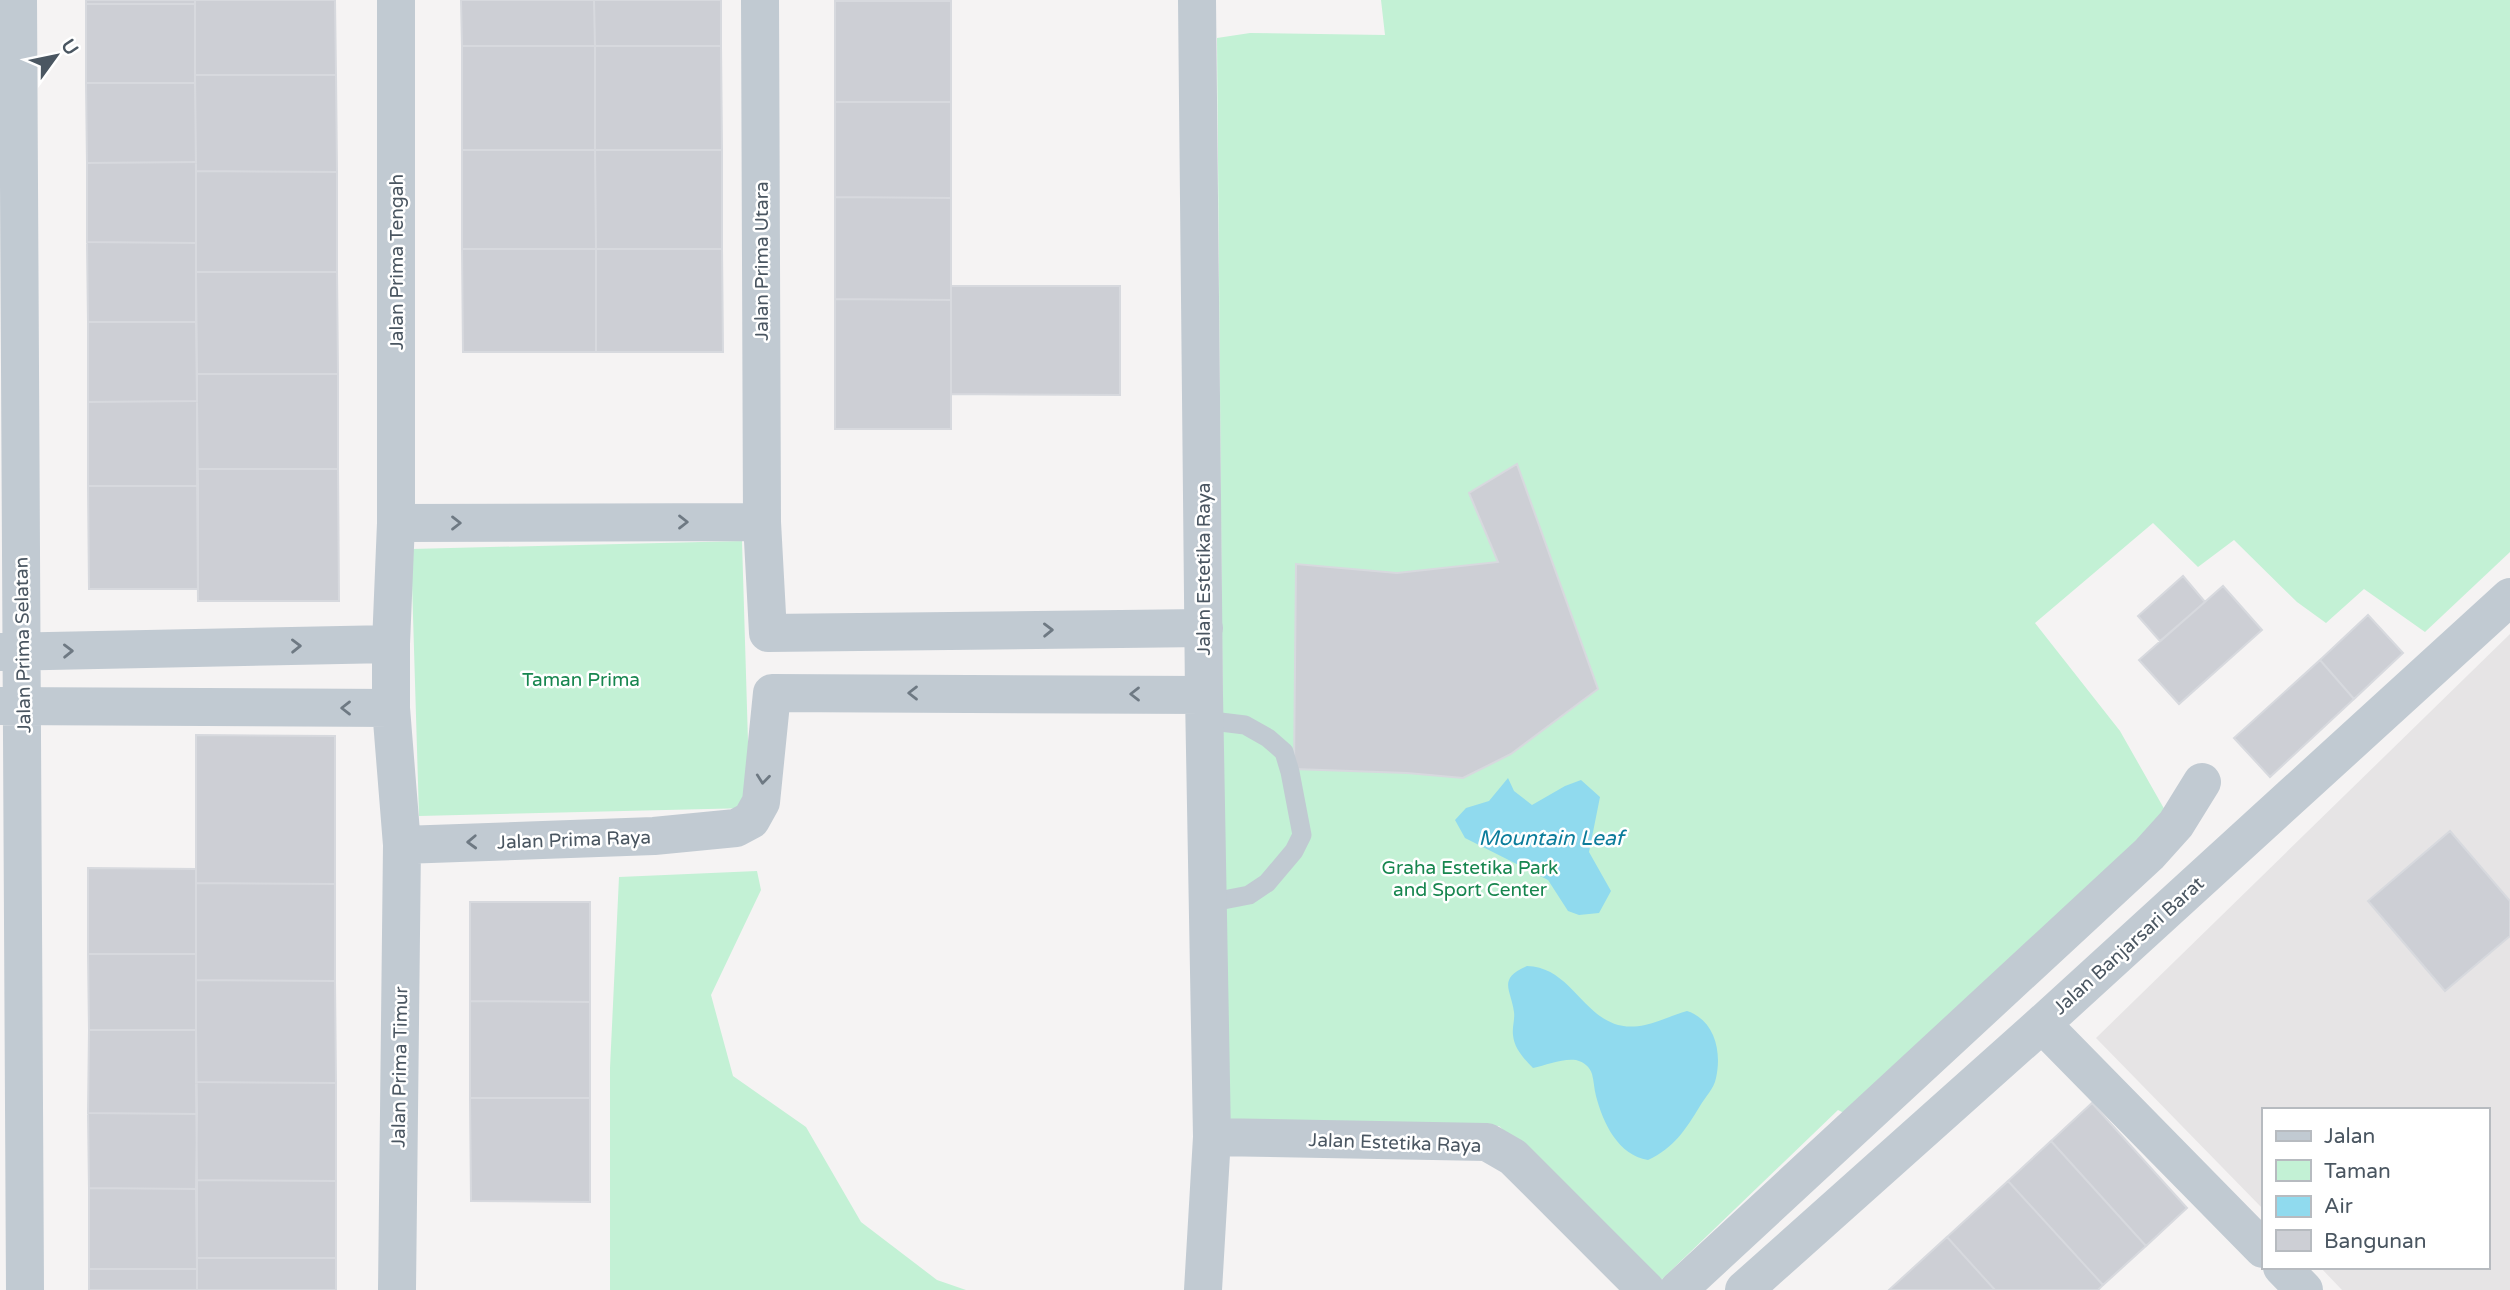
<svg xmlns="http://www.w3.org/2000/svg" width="2510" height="1290" font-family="'Varela Round',sans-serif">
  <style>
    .education { fill: #e6e4e5 }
    .green { fill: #c3f1d5 }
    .water { fill: #90daee }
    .building { fill: #cdcfd5; stroke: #d7d9de; stroke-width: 2 }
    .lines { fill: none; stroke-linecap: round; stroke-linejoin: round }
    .service { stroke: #c1cad2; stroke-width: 19 }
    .minor { stroke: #c1cad2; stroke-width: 38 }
    .oneway { stroke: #6e7983 }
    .labels { text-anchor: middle; stroke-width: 5; stroke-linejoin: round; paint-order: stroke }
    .street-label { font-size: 19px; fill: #4a5661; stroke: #fff }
    .park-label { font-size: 19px; fill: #17864f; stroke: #fff }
    .water-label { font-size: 21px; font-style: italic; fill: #0c7c9b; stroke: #fff }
  </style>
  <rect width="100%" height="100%" fill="#f5f3f3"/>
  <path class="education" d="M 2510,634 L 2510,1290 L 2342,1290 L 2320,1267 L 2487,1267 L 2487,1110 L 2263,1110 L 2263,1209 L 2096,1038 Z"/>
  <path class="green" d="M 1381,0 L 2510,0 L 2510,552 L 2425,632 L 2364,589 L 2326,623 L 2297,602 L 2234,540 L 2198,567 L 2153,523 L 2035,623 L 2120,731 L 2179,835 L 1872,1127 L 1838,1110 L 1657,1284 L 1499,1126 L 1229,1119 L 1225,985 L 1217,38 L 1250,33 L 1385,35 Z
    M 742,541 L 750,808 L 419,816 L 411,549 Z
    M 757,871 L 761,890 L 711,995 L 733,1076 L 806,1127 L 861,1222 L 937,1280 L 966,1290 L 610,1290 L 610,1068 L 619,877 Z"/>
  <path class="water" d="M 1508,778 L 1514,791 L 1532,805 L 1565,786 L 1581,780 L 1600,797 L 1589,852 L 1611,891 L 1599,913 L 1579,915 L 1568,911 L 1548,880 L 1465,838 L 1455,820 L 1466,808 L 1489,801 Z
    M 1527,966 C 1578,967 1586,1038 1645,1025 C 1659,1022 1673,1015 1687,1011 C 1715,1020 1722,1052 1716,1078 C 1714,1089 1705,1097 1700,1106 C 1686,1129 1674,1148 1648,1160 C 1618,1155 1603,1123 1596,1096 C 1594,1089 1594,1081 1592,1074 C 1590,1067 1584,1062 1576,1060 C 1563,1058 1546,1065 1533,1068 C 1524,1059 1514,1048 1513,1035 C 1512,1027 1515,1020 1514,1012 C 1511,989 1497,979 1527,966 Z"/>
  <path class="building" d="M 86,0 L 195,0 L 195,4 L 86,4 Z
    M 195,0 L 335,0 L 336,75 L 195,75 Z
    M 461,0 L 594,0 L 595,46 L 462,46 Z
    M 594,0 L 721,0 L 721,46 L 595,46 Z
    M 835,1 L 951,1 L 951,102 L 835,102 Z
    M 86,4 L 195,4 L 195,83 L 86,83 Z
    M 462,46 L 595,46 L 595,150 L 462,150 Z
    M 595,46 L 721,46 L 722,150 L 595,150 Z
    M 195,75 L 336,75 L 337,172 L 196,171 Z
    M 86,83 L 195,83 L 196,162 L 87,163 Z
    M 835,102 L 951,102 L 951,198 L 835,197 Z
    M 462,150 L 595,150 L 596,249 L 462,249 Z
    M 595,150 L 722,150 L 722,249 L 596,249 Z
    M 196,162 L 196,243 L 87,242 L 87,163 Z
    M 196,171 L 337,172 L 337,272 L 196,272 Z
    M 835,197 L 951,198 L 951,300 L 835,299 Z
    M 87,242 L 196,243 L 196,322 L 88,322 Z
    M 462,249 L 596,249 L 596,352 L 463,352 Z
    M 596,249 L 722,249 L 723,352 L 596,352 Z
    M 196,272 L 337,272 L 338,374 L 197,374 Z
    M 951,286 L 1120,286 L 1120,395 L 951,394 Z
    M 835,299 L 951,300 L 951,429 L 835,429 Z
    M 88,322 L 196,322 L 197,401 L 88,402 Z
    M 197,374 L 338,374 L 338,469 L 197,469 Z
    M 197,401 L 198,486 L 88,486 L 88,402 Z
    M 1517,464 L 1598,689 L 1511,754 L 1463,778 L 1407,773 L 1294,769 L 1296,564 L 1397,573 L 1498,562 L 1469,493 Z
    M 197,469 L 338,469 L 339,601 L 198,601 Z
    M 88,486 L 198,486 L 198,589 L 89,589 Z
    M 2183,576 L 2205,602 L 2160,641 L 2138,616 Z
    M 2223,586 L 2262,630 L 2179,704 L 2139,660 Z
    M 2368,615 L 2403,653 L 2354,699 L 2320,660 Z
    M 2320,660 L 2354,699 L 2270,777 L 2234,738 Z
    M 196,735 L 335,736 L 335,884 L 196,883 Z
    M 2450,831 L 2510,901 L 2510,936 L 2445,991 L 2368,901 Z
    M 88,868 L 196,869 L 196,954 L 88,954 Z
    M 196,883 L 335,884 L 335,981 L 196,980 Z
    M 470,902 L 590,902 L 590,1002 L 470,1001 Z
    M 88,954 L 196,954 L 196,1030 L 89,1030 Z
    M 196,980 L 335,981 L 336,1083 L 196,1082 Z
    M 470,1001 L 590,1002 L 590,1098 L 470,1098 Z
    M 89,1030 L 196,1030 L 197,1114 L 88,1113 Z
    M 196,1082 L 336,1083 L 336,1181 L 197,1180 Z
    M 470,1098 L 590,1098 L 590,1202 L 471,1201 Z
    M 2092,1103 L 2187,1208 L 2146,1246 L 2051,1141 Z
    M 88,1113 L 197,1114 L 196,1189 L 89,1188 Z
    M 2051,1141 L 2146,1246 L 2103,1285 L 2008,1181 Z
    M 197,1180 L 336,1181 L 336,1258 L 197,1258 Z
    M 2008,1181 L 2103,1285 L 2098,1290 L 1995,1290 L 1947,1237 Z
    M 89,1188 L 196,1189 L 197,1269 L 89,1269 Z
    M 1947,1237 L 1995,1290 L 1889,1290 Z
    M 197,1258 L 336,1258 L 336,1290 L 197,1290 Z
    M 89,1269 L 197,1269 L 197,1290 L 89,1290 Z"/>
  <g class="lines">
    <path class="service" d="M 1204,720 L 1245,725 L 1268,738 L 1284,752 L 1290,772 L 1302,835 L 1294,851 L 1267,883 L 1249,895 L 1208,903"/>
    <path class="minor" d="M 18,0 L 25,1290
      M 396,0 L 396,523
      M 760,0 L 762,522
      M 1197,0 L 1204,695 L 1212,1137 L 1203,1290
      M 0,652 L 391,644 L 396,523 L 762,522 L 768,633 L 1204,628
      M 0,706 L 391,708 L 402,845 L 654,836 L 736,828 L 751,820 L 761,802 L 772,693 L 1204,695
      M 391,708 L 391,644
      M 2042,1024 L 2263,1249
      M 1212,1137 L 1487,1142 L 1513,1157 L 1646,1290
      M 2282,1267 L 2304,1290
      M 397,1290 L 402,845
      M 1678,1290 L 2149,854 L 2176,824 L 2202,782
      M 1744,1290 L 2042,1024 L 2510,597"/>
  </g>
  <defs><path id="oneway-chevron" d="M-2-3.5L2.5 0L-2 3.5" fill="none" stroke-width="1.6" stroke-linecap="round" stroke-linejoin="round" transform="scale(1.75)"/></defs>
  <g class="oneway">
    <use href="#oneway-chevron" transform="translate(683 522)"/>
    <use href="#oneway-chevron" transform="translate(456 523)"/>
    <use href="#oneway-chevron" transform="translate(1048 630) rotate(-1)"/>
    <use href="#oneway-chevron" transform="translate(296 646) rotate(-1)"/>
    <use href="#oneway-chevron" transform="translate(68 651) rotate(-1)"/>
    <use href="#oneway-chevron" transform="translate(913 693) rotate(-180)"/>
    <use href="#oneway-chevron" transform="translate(1135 694) rotate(-180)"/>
    <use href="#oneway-chevron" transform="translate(346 708) rotate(-180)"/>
    <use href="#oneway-chevron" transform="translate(763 779) rotate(96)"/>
    <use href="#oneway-chevron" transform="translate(472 842) rotate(178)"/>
  </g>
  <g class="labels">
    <g class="street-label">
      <text transform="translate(761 261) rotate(-90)" y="7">Jalan Prima Utara</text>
      <text transform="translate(396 262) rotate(-90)" y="7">Jalan Prima Tengah</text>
      <text transform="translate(1203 569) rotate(-90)" y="7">Jalan Estetika Raya</text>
      <text transform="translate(22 645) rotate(-91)" y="7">Jalan Prima Selatan</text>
      <text transform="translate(574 839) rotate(-2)" y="7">Jalan Prima Raya</text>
      <text transform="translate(2128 945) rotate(-42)" y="7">Jalan Banjarsari Barat</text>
      <text transform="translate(399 1067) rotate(-89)" y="7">Jalan Prima Timur</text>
      <text transform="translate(1395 1142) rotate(2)" y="7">Jalan Estetika Raya</text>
    </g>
    <g class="park-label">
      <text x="581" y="686">Taman Prima</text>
      <text x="1470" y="874">Graha Estetika Park<tspan x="1470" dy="22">and Sport Center</tspan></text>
    </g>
    <g class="water-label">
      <text x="1551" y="845">Mountain Leaf</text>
    </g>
  </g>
  <rect x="2262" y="1108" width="228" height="161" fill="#ffffff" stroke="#b7bbc0" stroke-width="2"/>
  <rect x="2276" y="1131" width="35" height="10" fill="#c1cad2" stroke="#b7bbc0" stroke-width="2"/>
  <text x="2324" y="1143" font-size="21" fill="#4a5661">Jalan</text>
  <rect x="2276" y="1160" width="35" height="21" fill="#c3f1d5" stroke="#b7bbc0" stroke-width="2"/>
  <text x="2324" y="1178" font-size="21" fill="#4a5661">Taman</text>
  <rect x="2276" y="1196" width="35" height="21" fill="#90daee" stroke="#b7bbc0" stroke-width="2"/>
  <text x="2324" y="1213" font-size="21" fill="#4a5661">Air</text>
  <rect x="2276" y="1230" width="35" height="21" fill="#cdcfd5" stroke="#b7bbc0" stroke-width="2"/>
  <text x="2324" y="1248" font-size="21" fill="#4a5661">Bangunan</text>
  <g transform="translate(56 56) rotate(57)" stroke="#ffffff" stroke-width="5" paint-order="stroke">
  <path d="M0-5L12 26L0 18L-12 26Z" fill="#4a5661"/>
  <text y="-10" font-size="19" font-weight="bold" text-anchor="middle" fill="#4a5661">U</text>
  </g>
</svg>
